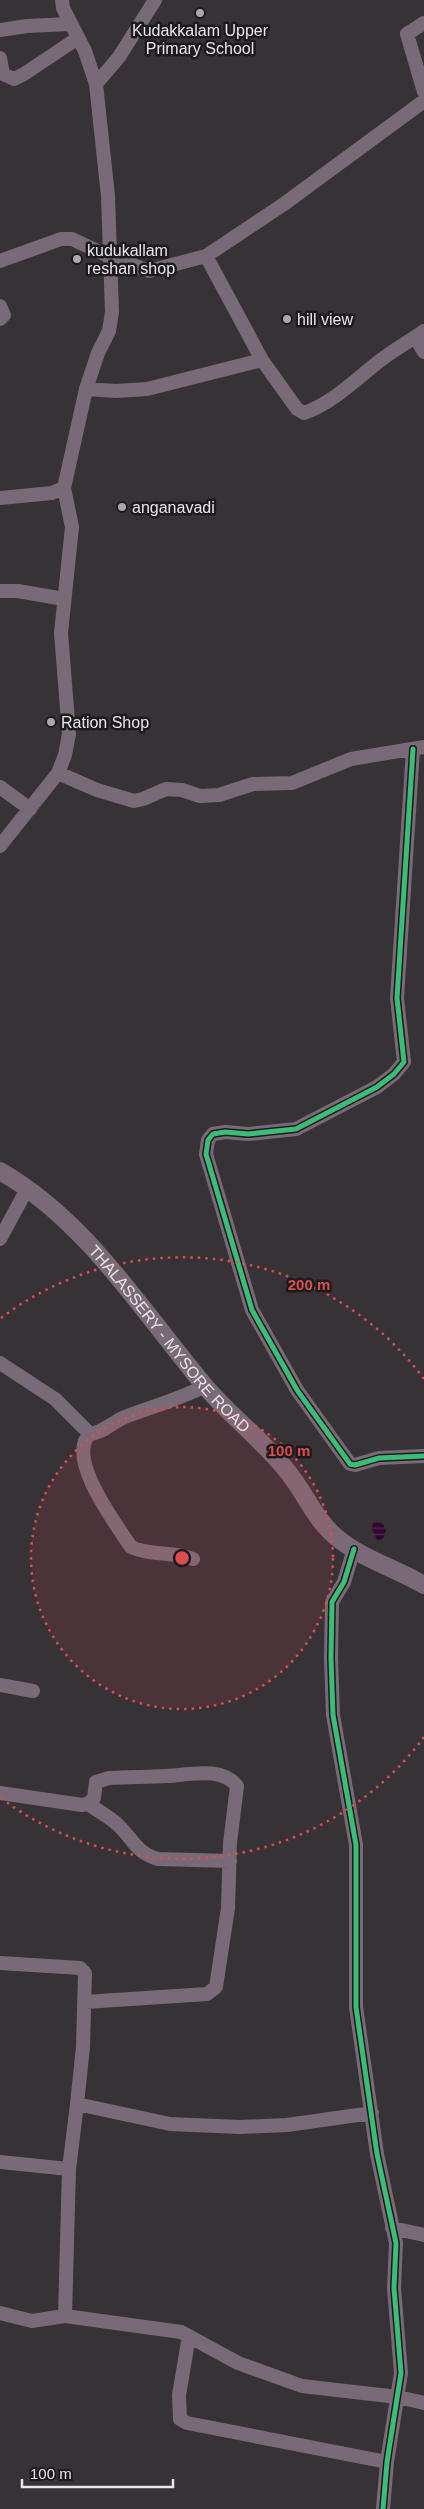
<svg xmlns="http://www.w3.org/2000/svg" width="424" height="2509" font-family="Arial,sans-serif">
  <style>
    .water { fill: url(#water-rules) }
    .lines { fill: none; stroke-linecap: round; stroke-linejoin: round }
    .minor { stroke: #786b77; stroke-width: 14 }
    .major { stroke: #7a6a78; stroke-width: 18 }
    .cycleway-casing { stroke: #1d1a1d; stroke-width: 8 }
    .cycleway { stroke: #3abd76; stroke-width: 5 }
    .ring { fill: none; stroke: #da4e4f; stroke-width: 2.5; stroke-dasharray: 2.5 5 }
    .poi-dot { fill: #aba6aa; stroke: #1d1a1d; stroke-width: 2 }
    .labels { text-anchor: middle; stroke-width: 5; stroke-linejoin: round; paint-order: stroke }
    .poi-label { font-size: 16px; fill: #e9e5e9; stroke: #1d1a1d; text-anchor: start }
    .street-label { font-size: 16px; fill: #e9e5e9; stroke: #1d1a1d }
    .centre { fill: #da4e4f; stroke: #1d1a1d; stroke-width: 2.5 }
    .ring-label { font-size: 15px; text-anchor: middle; font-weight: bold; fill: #da4e4f; stroke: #1d1a1d; stroke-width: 5; stroke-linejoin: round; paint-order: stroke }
  </style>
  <defs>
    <pattern id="water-rules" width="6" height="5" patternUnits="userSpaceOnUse" patternTransform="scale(1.25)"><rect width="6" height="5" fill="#320731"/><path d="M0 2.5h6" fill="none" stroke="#502b4f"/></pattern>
  </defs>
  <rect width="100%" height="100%" fill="#373236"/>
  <path class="water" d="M 373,1521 L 383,1524 L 386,1530 L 384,1537 L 378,1542 L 372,1529 Z"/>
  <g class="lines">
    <path class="minor" d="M 424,23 L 407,34 L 424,92
      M 0,30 L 27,26 L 70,24
      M 0,58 L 3,74 L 14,79 L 24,74 L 78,38
      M 96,84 L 119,57 L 155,0
      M 0,261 L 61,239 L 72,239 L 104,254 L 149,271 L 206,256
      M 0,306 L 4,315 L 0,319
      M 415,337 L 424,352
      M 262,360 L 206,256 L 284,204 L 424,101
      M 86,389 L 116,391 L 147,389 L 262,360 L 297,409 L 304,413 C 330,404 351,384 372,367 C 388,353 407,343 424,331
      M 0,498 L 52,493 L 64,488
      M 0,591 L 18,591 L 64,599
      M 413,749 L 397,998 L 404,1062 L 394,1074 L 377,1087 L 296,1129 L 248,1134 L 225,1132 L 213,1134 L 208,1140 L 206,1154 L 252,1310 L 297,1390 L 350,1464 L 355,1465 L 379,1458 L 424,1456
      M 58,773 L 97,790 L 134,801 L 143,799 L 166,789 L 182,790 L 200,796 L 219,795 L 253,784 L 292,783 L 351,759 L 424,747
      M 0,787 L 30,809
      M 0,846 L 58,773 L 65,755 L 69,734 L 61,633 L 72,527 L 64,488 L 86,389 L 98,353 L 109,331 L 112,312 L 108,196 L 96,84 L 85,51 L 63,8 L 62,0
      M 0,1239 L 27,1189
      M 0,1363 L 55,1399 L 90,1434 C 102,1433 113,1422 125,1417 C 151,1407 180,1399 205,1386
      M 90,1434 C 65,1457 116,1524 131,1547 C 150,1556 172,1551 193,1559
      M 354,1549 L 344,1582 L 332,1602 L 331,1658 L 333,1715 L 356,1845 L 356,2007 L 377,2154 L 396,2243 L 394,2288 L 401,2373 L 387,2462 L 383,2509
      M 0,1685 L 33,1691
      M 0,1793 L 82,1805 L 88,1804 L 94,1798 L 96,1782 L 109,1778 C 129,1777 148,1777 167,1776 C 189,1775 221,1766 237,1786 L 230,1843 L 228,1908 L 216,1987 L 207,1994 L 85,2002
      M 88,1804 C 98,1811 110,1817 118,1825 C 134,1840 135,1852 158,1859 L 230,1861
      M 0,1963 L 80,1968 L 85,1973 L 83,2047 L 77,2104 L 170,2124 L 240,2127 L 287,2125 L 372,2113
      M 0,2162 L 69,2169 L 65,2316 L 181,2332 L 238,2363 L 302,2386 L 398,2397 L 424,2403
      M 69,2169 L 77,2104
      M 392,2228 L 424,2235
      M 0,2313 L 32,2321 L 65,2316
      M 189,2336 L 179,2395 L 180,2419 L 187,2423 L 387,2462"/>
    <path class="major" id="s1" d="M 0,1171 C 86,1220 142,1311 204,1385 C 230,1416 264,1441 288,1472 C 305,1493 314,1518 335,1536 C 360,1558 395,1568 424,1585"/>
    <defs>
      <path id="cycleway" d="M 413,749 L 397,998 L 404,1062 L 394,1074 L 377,1087 L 296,1129 L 248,1134 L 225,1132 L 213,1134 L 208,1140 L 206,1154 L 252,1310 L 297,1390 L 350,1464 L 355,1465 L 379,1458 L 424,1456
        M 354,1549 L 344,1582 L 332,1602 L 331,1658 L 333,1715 L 356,1845 L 356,2007 L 377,2154 L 396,2243 L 394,2288 L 401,2373 L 387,2462 L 383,2509"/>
    </defs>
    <use href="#cycleway" class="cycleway-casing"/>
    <use href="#cycleway" class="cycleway"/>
  </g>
  <circle cx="182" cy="1558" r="151" fill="#da4e4f" fill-opacity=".12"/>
  <g class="ring">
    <circle cx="182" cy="1558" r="151"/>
    <path d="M424 1737A301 301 0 0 1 1 1798M1 1318A301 301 0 0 1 424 1379"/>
  </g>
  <g class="poi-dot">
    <circle cx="200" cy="13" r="5"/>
    <circle cx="77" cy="259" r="5"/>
    <circle cx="287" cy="319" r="5"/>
    <circle cx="122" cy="507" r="5"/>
    <circle cx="51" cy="722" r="5"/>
  </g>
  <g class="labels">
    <g class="poi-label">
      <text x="200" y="36" text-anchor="middle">Kudakkalam Upper<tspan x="200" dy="18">Primary School</tspan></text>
      <text x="87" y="256">kudukallam<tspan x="87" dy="18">reshan shop</tspan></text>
      <text x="297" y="325">hill view</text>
      <text x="132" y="513">anganavadi</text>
      <text x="61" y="728">Ration Shop</text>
    </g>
    <g class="street-label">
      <text dy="6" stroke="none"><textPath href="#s1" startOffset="240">THALASSERY - MYSORE ROAD</textPath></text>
    </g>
  </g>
  <circle cx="182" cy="1558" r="8" class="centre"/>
  <g class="ring-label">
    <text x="309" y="1290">200 m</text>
    <text x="289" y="1456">100 m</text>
  </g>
  <path d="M22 2479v8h151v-8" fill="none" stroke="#e9e5e9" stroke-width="2.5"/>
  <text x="30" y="2479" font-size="15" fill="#e9e5e9" stroke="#1d1a1d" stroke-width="4" paint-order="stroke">100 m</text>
</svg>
